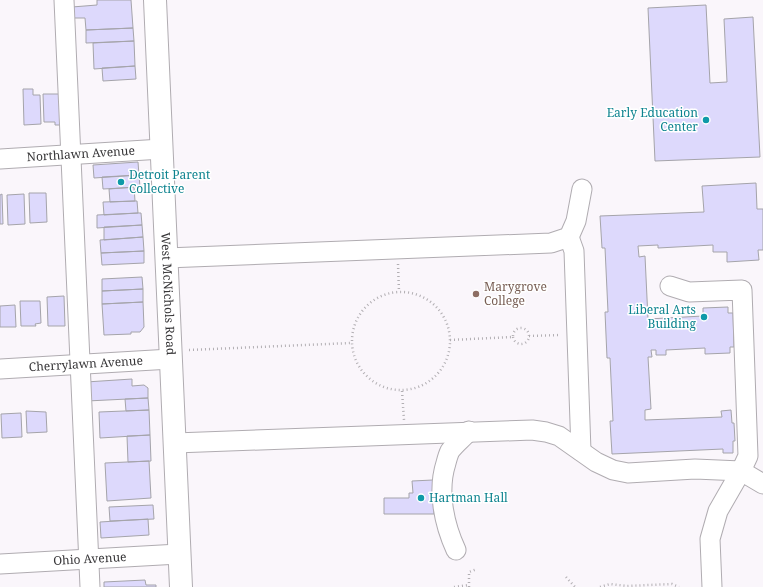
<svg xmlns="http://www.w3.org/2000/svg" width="763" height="587" font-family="'Noto Serif',serif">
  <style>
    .building { fill: #ddd9fc; stroke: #a5a4aa }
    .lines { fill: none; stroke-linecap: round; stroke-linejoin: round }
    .minor-casing { stroke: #b0acb1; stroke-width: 21 }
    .major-casing { stroke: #b0acb1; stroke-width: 24 }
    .path { stroke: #b2afb3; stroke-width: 2.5; stroke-dasharray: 1 3; stroke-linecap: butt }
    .minor { stroke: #fff; stroke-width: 19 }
    .major { stroke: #fff; stroke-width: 22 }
    .culture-dot { fill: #0f9aa8; stroke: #fff; stroke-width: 1.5 }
    .education-dot { fill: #8d6e63; stroke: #fff; stroke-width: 1.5 }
    .labels { text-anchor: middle; stroke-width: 3; stroke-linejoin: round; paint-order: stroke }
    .culture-label { font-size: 12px; fill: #0d838f; stroke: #fff; text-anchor: end }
    .street-label { font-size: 12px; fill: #373638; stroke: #fff }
    .education-label { font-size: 12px; fill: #785e54; stroke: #fff; text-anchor: start }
  </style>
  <rect width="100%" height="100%" fill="#faf6fb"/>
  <path class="building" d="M 97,0 L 131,0 L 133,28 L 86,30 L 85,18 L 72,18 L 72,7 L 97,5 Z
    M 706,5 L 710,83 L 727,82 L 724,19 L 753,17 L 760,157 L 655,161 L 648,8 Z
    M 133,28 L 134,41 L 86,43 L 86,30 Z
    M 134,41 L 135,66 L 94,69 L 93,43 Z
    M 135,66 L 136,79 L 103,81 L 102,68 Z
    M 23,89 L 33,89 L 33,95 L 40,95 L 41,124 L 24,125 Z
    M 43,94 L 60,94 L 61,125 L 55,125 L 55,122 L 44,122 Z
    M 138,162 L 139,175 L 94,178 L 93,165 Z
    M 139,175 L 140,187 L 103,189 L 102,177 Z
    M 756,183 L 757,209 L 763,209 L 763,250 L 758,250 L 759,260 L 727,262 L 727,252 L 713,252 L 713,245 L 658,248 L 658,245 L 638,246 L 639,257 L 645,256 L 648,319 L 703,316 L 703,308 L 728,307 L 728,313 L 733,313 L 734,347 L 730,347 L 730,353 L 705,354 L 705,348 L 666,350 L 666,355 L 656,355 L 656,350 L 651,350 L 652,357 L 648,357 L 651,409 L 645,410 L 645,420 L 722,417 L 721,411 L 731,410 L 732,423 L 734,423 L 735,441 L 733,441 L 733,453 L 723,453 L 723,449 L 612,454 L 610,421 L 613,421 L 610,358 L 607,358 L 605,312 L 608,312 L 605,248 L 602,248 L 600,216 L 704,212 L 702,186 Z
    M 134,187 L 135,201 L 110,202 L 109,189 Z
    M 29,193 L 46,193 L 47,222 L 30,223 Z
    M 2,194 L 3,224 L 0,224 L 0,195 Z
    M 24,194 L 25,224 L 8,225 L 7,195 Z
    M 135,201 L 137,201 L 138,213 L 104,215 L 103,202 Z
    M 138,213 L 141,213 L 142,225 L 97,228 L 97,215 Z
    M 142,225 L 143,237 L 104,240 L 104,227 Z
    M 143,237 L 144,251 L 101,253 L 100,240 Z
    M 144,251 L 144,263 L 102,265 L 101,253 Z
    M 142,277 L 143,289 L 102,291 L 102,279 Z
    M 143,289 L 143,302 L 102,304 L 102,291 Z
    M 64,296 L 65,326 L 48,326 L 47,297 Z
    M 20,301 L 40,301 L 41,323 L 35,324 L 36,326 L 21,326 Z
    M 143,302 L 144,327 L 140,332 L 131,332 L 131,334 L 104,335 L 102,304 Z
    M 15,305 L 16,327 L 0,327 L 0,306 Z
    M 132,379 L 132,386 L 144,385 L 148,388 L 148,398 L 87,401 L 86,382 Z
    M 148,398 L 149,410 L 126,411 L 125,399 Z
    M 149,410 L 150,435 L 100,438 L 99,412 Z
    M 26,411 L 46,412 L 47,432 L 27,433 Z
    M 21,413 L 22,437 L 2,438 L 1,414 Z
    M 150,435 L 151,461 L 128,462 L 127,436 Z
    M 149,461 L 151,498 L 107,501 L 105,463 Z
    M 433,480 L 434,514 L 384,514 L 384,498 L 409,498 L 409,493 L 413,493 L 412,481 Z
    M 153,505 L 154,519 L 110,521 L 109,507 Z
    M 148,519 L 149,535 L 101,538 L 100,522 Z
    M 145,580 L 146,585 L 156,585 L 156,587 L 104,587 L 104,582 Z"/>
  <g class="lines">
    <defs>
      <g id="minor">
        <path d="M 64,0 L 90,587"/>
        <path id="s1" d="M 0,159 L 162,149"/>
        <path d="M 569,237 L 574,251 L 581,451"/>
        <path d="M 166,258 L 551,243 L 569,237 L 576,221 L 582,189"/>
        <path d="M 670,286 L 689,292 L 742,290 L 748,456 L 741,471 L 718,511 L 710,539 L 712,587"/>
        <path id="s2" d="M 0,369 L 171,359"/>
        <path d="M 175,443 L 532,430 L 546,432 L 559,436 L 596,462 L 613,470 L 628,473 L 695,469 L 741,471 L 763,484"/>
        <path d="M 456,550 C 444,524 437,491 446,463 C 447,459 448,455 450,451 C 455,444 463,438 469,431"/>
        <path id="s3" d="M 0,564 L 179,554"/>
      </g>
      <g id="major">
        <path id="s4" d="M 155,0 L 181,587"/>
      </g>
    </defs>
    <use href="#minor" class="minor-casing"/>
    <use href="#major" class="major-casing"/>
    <path class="path" d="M 398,264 L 399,292
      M352 341a49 49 0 1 1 98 0a49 49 0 1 1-98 0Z
      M513 336a8 8 0 1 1 16 0a8 8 0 1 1-16 0Z
      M 529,336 L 561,335
      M 450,340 L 513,337
      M 189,350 L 351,343
      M 402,391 L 404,420
      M 566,577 L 575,587
      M 454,587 L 469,585
      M 469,587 L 469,572 L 477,569
      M 600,587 L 610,584 L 627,586 L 672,584 L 679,587"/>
    <use href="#minor" class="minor"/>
    <use href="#major" class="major"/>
  </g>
  <g class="culture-dot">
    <circle cx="706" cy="120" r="4"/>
    <circle cx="121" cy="182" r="4"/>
    <circle cx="704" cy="317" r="4"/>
    <circle cx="421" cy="498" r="4"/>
  </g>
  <circle class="education-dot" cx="476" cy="294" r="4"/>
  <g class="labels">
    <g class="culture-label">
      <text x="698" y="117">Early Education<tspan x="698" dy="14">Center</tspan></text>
      <text x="129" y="179" text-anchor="start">Detroit Parent<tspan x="129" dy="14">Collective</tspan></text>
      <text x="696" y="314">Liberal Arts<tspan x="696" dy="14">Building</tspan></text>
      <text x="429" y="502" text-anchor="start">Hartman Hall</text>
    </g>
    <g class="street-label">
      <text dy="4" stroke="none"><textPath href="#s1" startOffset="81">Northlawn Avenue</textPath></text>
      <text dy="4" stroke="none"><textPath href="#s4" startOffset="294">West McNichols Road</textPath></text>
      <text dy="4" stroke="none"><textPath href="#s2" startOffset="86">Cherrylawn Avenue</textPath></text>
      <text dy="4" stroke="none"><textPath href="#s3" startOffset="90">Ohio Avenue</textPath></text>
    </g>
    <g class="education-label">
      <text x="484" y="291">Marygrove<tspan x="484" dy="14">College</tspan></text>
    </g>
  </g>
</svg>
